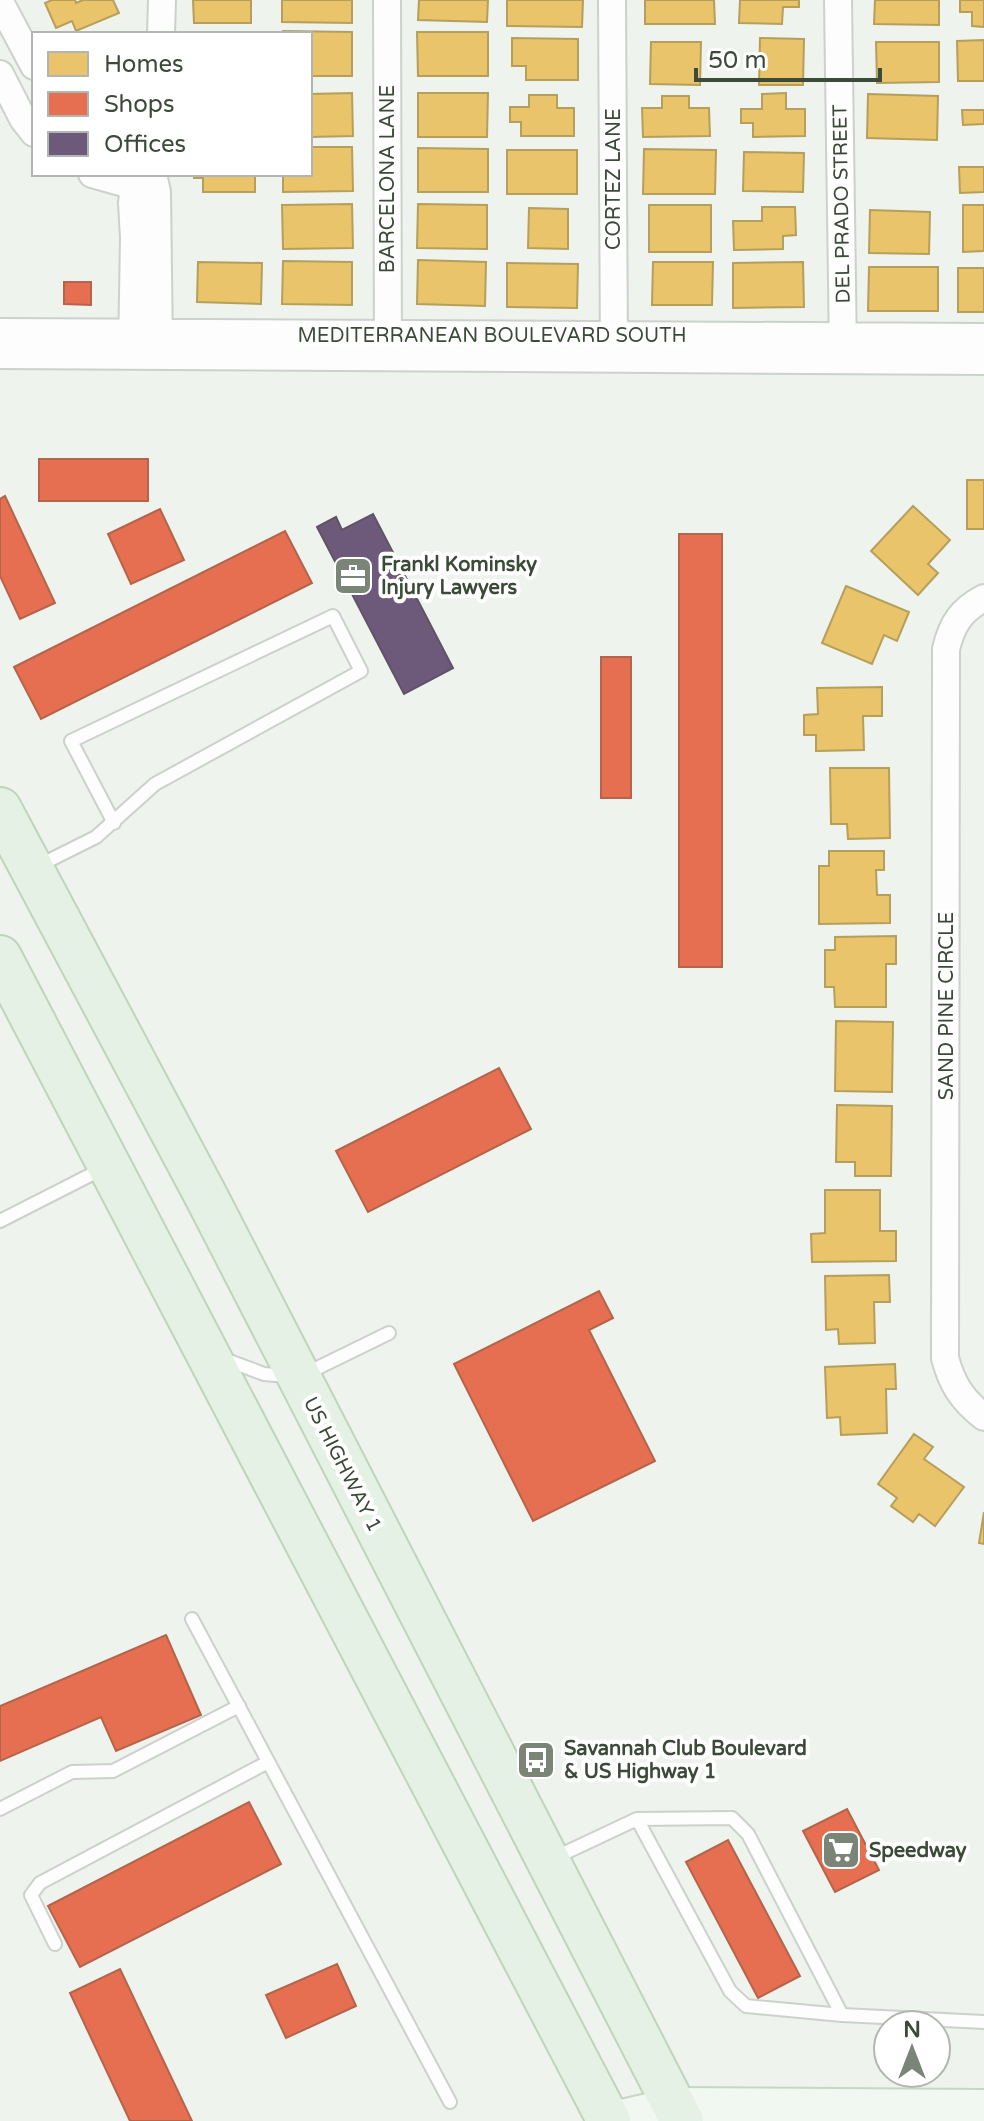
<svg xmlns="http://www.w3.org/2000/svg" width="984" height="2121" font-family="'Varela Round',sans-serif">
  <style>
    .homes { fill: #e9c46a; stroke: #b59f5b; stroke-width: 2 }
    .shops { fill: #e76f51; stroke: #b4644a; stroke-width: 2 }
    .offices { fill: #6d597a; stroke: #5e5466; stroke-width: 2 }
    .lines { fill: none; stroke-linecap: round; stroke-linejoin: round }
    .lane-casing { stroke: #ccd1cb; stroke-width: 16 }
    .street-casing { stroke: #ccd1cb; stroke-width: 30 }
    .secondary-casing { stroke: #c8d5c7; stroke-width: 40 }
    .primary-casing { stroke: #bed5bb; stroke-width: 46 }
    .lane { stroke: #fcfdfc; stroke-width: 12 }
    .street { stroke: #fcfdfc; stroke-width: 26 }
    .secondary { stroke: #f1f7f1; stroke-width: 36 }
    .primary { stroke: #e6f1e5; stroke-width: 42 }
    .labels { text-anchor: middle; stroke-width: 8; stroke-linejoin: round; paint-order: stroke }
    .street-label { font-size: 20px; fill: #3c4a39; stroke: #fff }
    .poi-label { font-size: 20px; font-weight: bold; fill: #3c4a39; stroke: #fff; text-anchor: start }
  </style>
  <rect width="100%" height="100%" fill="#eef3ed"/>
  <path class="homes" d="M 52,0 L 75,0 L 76,3 L 83,0 L 113,0 L 119,13 L 76,31 L 72,21 L 56,28 L 45,3 Z
    M 193,0 L 251,0 L 251,23 L 194,23 Z
    M 282,0 L 352,0 L 352,23 L 282,22 Z
    M 419,0 L 488,0 L 487,22 L 418,20 Z
    M 507,0 L 583,0 L 582,27 L 507,26 Z
    M 645,0 L 714,0 L 715,24 L 645,24 Z
    M 740,0 L 799,0 L 799,7 L 783,7 L 782,24 L 739,23 Z
    M 875,0 L 939,0 L 939,25 L 874,24 Z
    M 960,0 L 984,0 L 984,27 L 972,26 L 972,12 L 960,12 Z
    M 283,31 L 352,32 L 352,76 L 310,76 L 310,34 L 283,34 Z
    M 417,32 L 488,32 L 488,76 L 418,76 Z
    M 512,38 L 578,39 L 578,80 L 526,80 L 526,66 L 512,66 Z
    M 760,38 L 804,39 L 803,85 L 759,85 Z
    M 984,40 L 984,81 L 958,81 L 957,41 Z
    M 651,42 L 701,42 L 700,85 L 650,84 Z
    M 876,42 L 939,42 L 939,82 L 877,83 Z
    M 352,93 L 353,136 L 310,137 L 310,94 Z
    M 418,93 L 488,93 L 487,137 L 418,137 Z
    M 786,93 L 786,109 L 805,109 L 805,136 L 753,137 L 753,123 L 741,123 L 741,109 L 762,109 L 762,94 Z
    M 868,94 L 938,96 L 937,140 L 867,138 Z
    M 529,95 L 557,95 L 557,108 L 574,108 L 574,136 L 521,136 L 521,122 L 510,122 L 510,107 L 529,107 Z
    M 662,96 L 689,96 L 689,108 L 709,108 L 710,136 L 643,137 L 642,108 L 662,108 Z
    M 962,110 L 984,110 L 984,124 L 963,125 Z
    M 310,147 L 352,147 L 353,191 L 283,192 L 283,174 L 310,174 Z
    M 418,148 L 488,149 L 488,192 L 418,192 Z
    M 644,149 L 716,150 L 715,194 L 643,194 Z
    M 507,150 L 577,150 L 577,194 L 507,194 Z
    M 744,152 L 804,153 L 803,192 L 743,191 Z
    M 959,167 L 984,167 L 984,192 L 960,193 Z
    M 194,174 L 255,174 L 255,192 L 203,192 L 203,178 L 194,178 Z
    M 352,204 L 353,248 L 283,249 L 282,205 Z
    M 418,204 L 487,205 L 487,249 L 417,248 Z
    M 649,205 L 711,205 L 711,252 L 649,252 Z
    M 963,205 L 984,205 L 984,251 L 963,252 Z
    M 762,207 L 795,207 L 796,235 L 783,236 L 783,249 L 734,250 L 733,221 L 762,221 Z
    M 529,208 L 568,209 L 568,249 L 528,248 Z
    M 870,210 L 930,212 L 929,254 L 869,253 Z
    M 418,260 L 486,262 L 485,306 L 417,304 Z
    M 283,261 L 352,262 L 352,305 L 282,304 Z
    M 198,262 L 262,263 L 261,304 L 197,302 Z
    M 653,262 L 713,262 L 712,305 L 652,305 Z
    M 803,262 L 804,307 L 733,308 L 733,263 Z
    M 507,263 L 578,264 L 577,308 L 507,307 Z
    M 869,267 L 938,267 L 938,311 L 868,311 Z
    M 958,268 L 984,268 L 984,312 L 958,312 Z
    M 967,480 L 984,480 L 984,529 L 967,529 Z
    M 913,506 L 950,540 L 928,564 L 938,573 L 918,595 L 871,551 Z
    M 846,586 L 909,612 L 897,641 L 884,635 L 872,664 L 822,643 Z
    M 882,687 L 882,716 L 863,716 L 864,750 L 816,751 L 816,735 L 804,735 L 804,715 L 818,714 L 817,688 Z
    M 830,768 L 889,768 L 890,838 L 848,839 L 847,824 L 831,824 Z
    M 829,851 L 884,851 L 884,870 L 876,870 L 877,895 L 890,895 L 890,923 L 819,924 L 819,866 L 829,866 Z
    M 896,936 L 896,964 L 886,964 L 886,1007 L 835,1007 L 834,987 L 825,987 L 825,950 L 835,950 L 835,937 Z
    M 836,1021 L 893,1022 L 892,1092 L 835,1091 Z
    M 837,1105 L 892,1106 L 891,1176 L 855,1176 L 855,1162 L 836,1162 Z
    M 825,1190 L 880,1190 L 880,1231 L 896,1231 L 896,1261 L 812,1262 L 811,1234 L 825,1233 Z
    M 889,1275 L 890,1302 L 874,1302 L 875,1343 L 839,1344 L 838,1329 L 826,1330 L 825,1276 Z
    M 895,1364 L 896,1389 L 886,1389 L 887,1433 L 841,1435 L 840,1417 L 827,1418 L 825,1367 Z
    M 914,1434 L 933,1447 L 924,1459 L 964,1487 L 935,1526 L 919,1514 L 913,1522 L 891,1506 L 897,1498 L 878,1484 Z
    M 984,1512 L 984,1544 L 979,1543 Z"/>
  <path class="shops" d="M 64,282 L 91,282 L 91,305 L 64,304 Z
    M 39,459 L 148,459 L 148,501 L 39,501 Z
    M 5,496 L 55,603 L 20,619 L 0,576 L 0,499 Z
    M 160,509 L 184,560 L 131,584 L 108,534 Z
    M 285,531 L 312,583 L 41,719 L 14,667 Z
    M 679,534 L 722,534 L 722,967 L 679,967 Z
    M 601,657 L 631,657 L 631,798 L 601,798 Z
    M 499,1068 L 531,1129 L 368,1212 L 336,1151 Z
    M 599,1291 L 613,1318 L 589,1330 L 655,1461 L 533,1521 L 454,1364 Z
    M 166,1635 L 201,1715 L 116,1751 L 101,1717 L 0,1761 L 0,1706 Z
    M 249,1802 L 281,1864 L 80,1967 L 48,1906 Z
    M 847,1809 L 879,1870 L 835,1892 L 803,1831 Z
    M 728,1840 L 800,1976 L 758,1998 L 686,1862 Z
    M 337,1964 L 356,2006 L 286,2038 L 266,1995 Z
    M 120,1969 L 192,2121 L 130,2121 L 70,1993 Z"/>
  <path class="offices" d="M 373,514 L 453,668 L 404,694 L 317,527 L 336,517 L 342,530 Z"/>
  <g class="lines">
    <defs>
      <path id="lane" d="M 38,866 L 96,837 L 155,784 L 361,671 L 333,616 L 71,741 L 114,823
        M 0,1221 L 104,1168
        M 224,1359 L 264,1374 L 299,1377 L 389,1333
        M 192,1619 L 450,2102
        M 0,1809 L 72,1772 L 113,1771 L 239,1706
        M 637,1819 L 730,1991 L 746,2006 L 842,2015
        M 552,1859 L 637,1819 L 732,1818 L 748,1834 L 842,2015 L 984,2022
        M 55,1944 L 31,1895 L 40,1883 L 268,1762"/>
      <path id="street" d="M 387,0 L 388,352
        M 612,0 L 614,352
        M 838,0 L 843,353
        M 0,2 L 34,66
        M 161,34 L 162,0
        M 0,74 L 23,119 L 34,133
        M 92,174 L 149,190
        M 153,174 L 157,192 L 159,349
        M 0,332 L 984,337
        M 132,352 L 134,238 L 132,203 L 134,185 L 141,174
        M 0,355 L 984,361
        M 984,598 C 961,610 952,624 946,649 L 945,1358 C 952,1384 962,1400 984,1417"/>
      <path id="secondary" d="M 609,2121 L 674,2106 L 984,2108"/>
      <path id="primary" d="M 0,809 L 206,1196 L 682,2121
        M 0,957 L 609,2121"/>
    </defs>
    <use href="#lane" class="lane-casing"/>
    <use href="#street" class="street-casing"/>
    <use href="#secondary" class="secondary-casing"/>
    <use href="#primary" class="primary-casing"/>
    <use href="#lane" class="lane"/>
    <use href="#street" class="street"/>
    <use href="#secondary" class="secondary"/>
    <use href="#primary" class="primary"/>
  </g>
  <defs>
    <symbol id="office-square" viewBox="-11 -11 22 22"><rect x="-9" y="-9" width="18" height="18" rx="4" fill="#7a8578" stroke="#fff"/><path d="M-6-3h4V-5.5h4V-3h4V5H-6ZM-1-4.5V-3h2v-1.5ZM-6 0V1H6V0Z" fill="#fff"/></symbol>
    <symbol id="bus-square" viewBox="-11 -11 22 22"><rect x="-9" y="-9" width="18" height="18" rx="4" fill="#7a8578" stroke="#fff"/><path d="M-5-6H5V4H4V6H2V4H-2V6H-4V4H-5ZM-3.5-4V0h7V-4ZM-3.5 1.2v1.5H-2V1.2ZM2 1.2v1.5H3.5V1.2Z" fill="#fff"/></symbol>
    <symbol id="supermarket-square" viewBox="-11 -11 22 22"><rect x="-9" y="-9" width="18" height="18" rx="4" fill="#7a8578" stroke="#fff"/><path d="M-6-5.5h2.5l.6 2H6L4.5 2H-2.5L-4.4-4H-6ZM-1.5 3.2a1.3 1.3 0 1 0 .1 0ZM3 3.2a1.3 1.3 0 1 0 .1 0Z" fill="#fff"/></symbol>
  </defs>
  <g fill-rule="evenodd">
    <use href="#office-square" x="331" y="554" width="44" height="44"/>
    <use href="#bus-square" x="514" y="1738" width="44" height="44"/>
    <use href="#supermarket-square" x="819" y="1828" width="44" height="44"/>
  </g>
  <g class="labels">
    <g class="street-label">
      <text transform="translate(387 179) rotate(-90)" y="7">BARCELONA LANE</text>
      <text transform="translate(613 179) rotate(-90)" y="7">CORTEZ LANE</text>
      <text transform="translate(841 204) rotate(-91)" y="7">DEL PRADO STREET</text>
      <text x="492" y="342">MEDITERRANEAN BOULEVARD SOUTH</text>
      <text transform="translate(946 1006) rotate(-90)" y="7">SAND PINE CIRCLE</text>
      <text transform="translate(343 1464) rotate(63)" y="7">US HIGHWAY 1</text>
    </g>
    <g class="poi-label">
      <text x="381" y="571">Frankl Kominsky<tspan x="381" dy="23">Injury Lawyers</tspan></text>
      <text x="564" y="1755">Savannah Club Boulevard<tspan x="564" dy="23">&amp; US Highway 1</tspan></text>
      <text x="869" y="1857">Speedway</text>
    </g>
  </g>
  <rect x="32" y="32" width="280" height="144" fill="#ffffff" stroke="#b1b7b0" stroke-width="2"/>
  <rect x="48" y="52" width="40" height="24" fill="#e9c46a" stroke="#b1b7b0" stroke-width="2"/>
  <text x="104" y="72" font-size="24" fill="#3c4a39">Homes</text>
  <rect x="48" y="92" width="40" height="24" fill="#e76f51" stroke="#b1b7b0" stroke-width="2"/>
  <text x="104" y="112" font-size="24" fill="#3c4a39">Shops</text>
  <rect x="48" y="132" width="40" height="24" fill="#6d597a" stroke="#b1b7b0" stroke-width="2"/>
  <text x="104" y="152" font-size="24" fill="#3c4a39">Offices</text>
  <g transform="translate(912 2049)"><circle r="38" fill="#ffffff" stroke="#b1b7b0" stroke-width="2"/>
  <path d="M0-6L14 30L0 20L-14 30Z" fill="#7a8578"/>
  <text y="-12" font-size="22" font-weight="bold" text-anchor="middle" fill="#3c4a39">N</text>
  </g>
  <path d="M696 68v12h184v-12" fill="none" stroke="#3c4a39" stroke-width="4"/>
  <text x="708" y="68" font-size="24" fill="#3c4a39" stroke="#ffffff" stroke-width="6" paint-order="stroke">50 m</text>
</svg>
